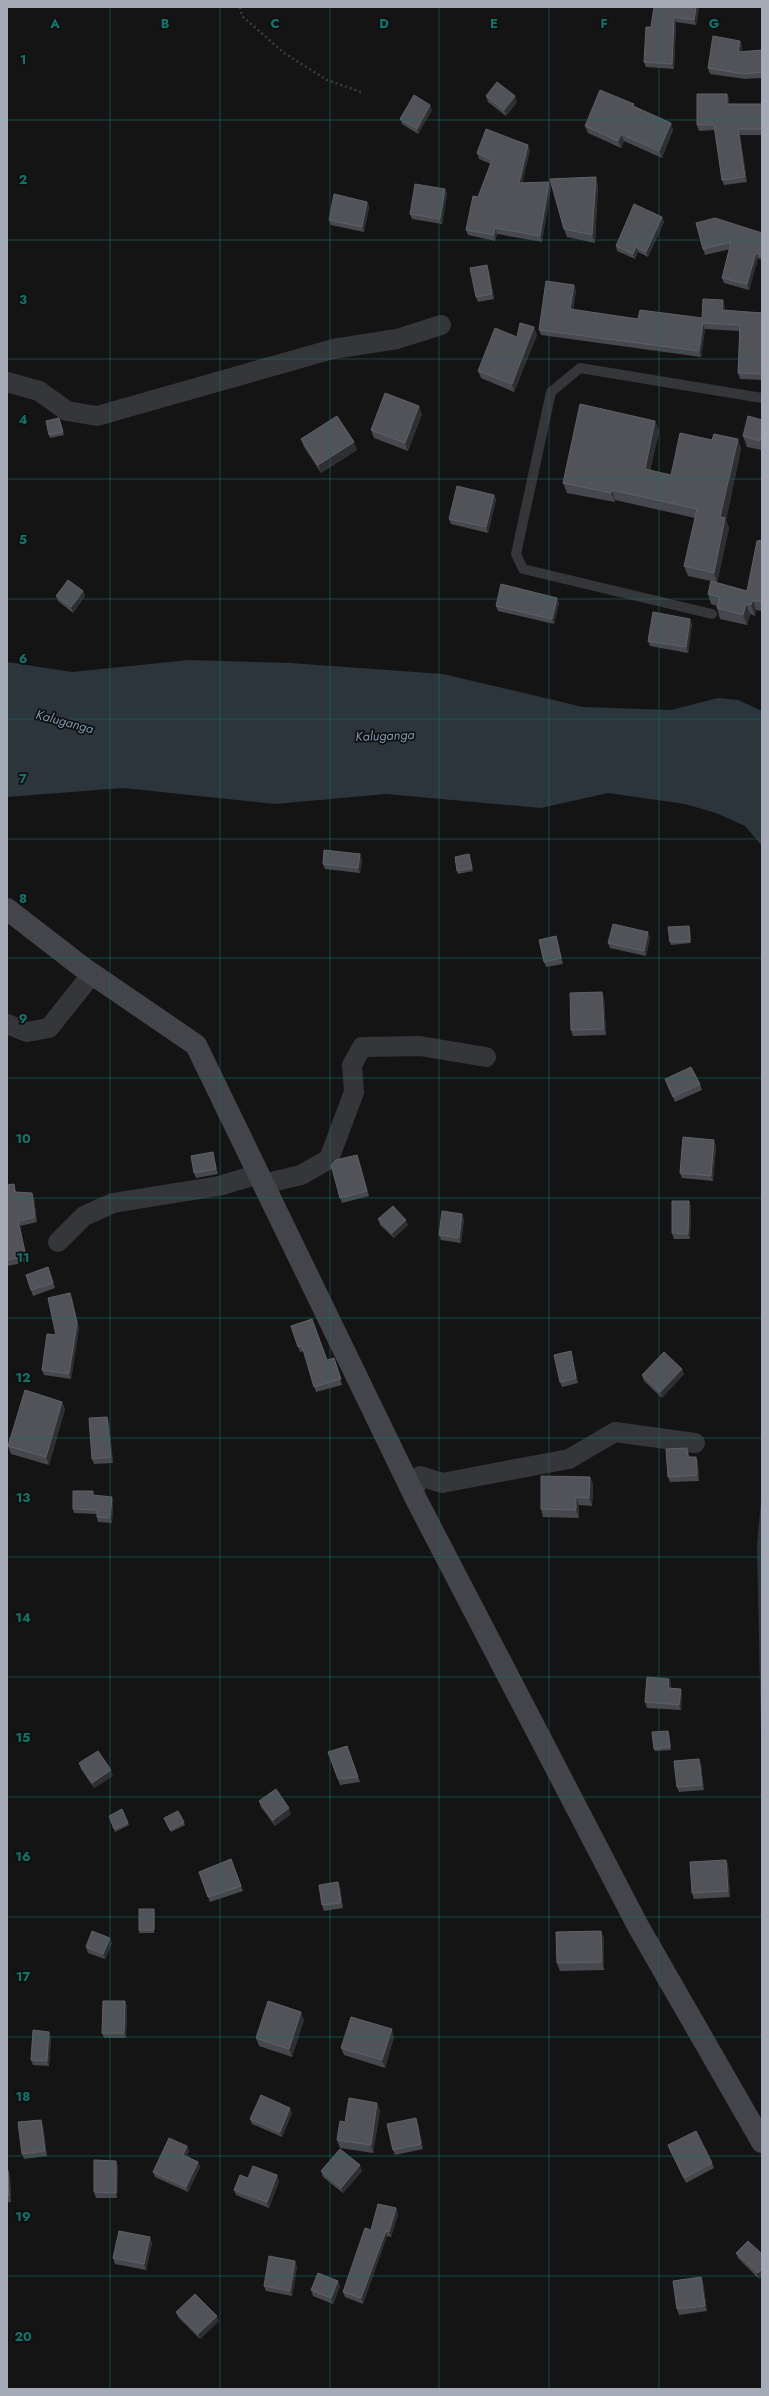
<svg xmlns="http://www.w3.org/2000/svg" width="769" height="2396" font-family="Jost,sans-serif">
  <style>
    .water { fill: #2c353b }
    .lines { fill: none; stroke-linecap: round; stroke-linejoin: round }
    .path { stroke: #3b3d41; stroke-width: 2.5; stroke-dasharray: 2 3; stroke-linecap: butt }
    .lane { stroke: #35363a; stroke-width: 10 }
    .street { stroke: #35363a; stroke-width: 20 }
    .secondary { stroke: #43454a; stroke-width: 22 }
    .wall { fill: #47484d }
    .shaded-wall { fill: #2e2f32 }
    .building { fill: #515358; stroke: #5e6167 }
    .grid { fill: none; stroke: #0f766e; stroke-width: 1; stroke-opacity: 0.55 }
    .labels { text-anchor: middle; stroke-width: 3.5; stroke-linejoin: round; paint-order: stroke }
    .water-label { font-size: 13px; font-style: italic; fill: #7d99b0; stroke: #0f0f10 }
    .grid-label { font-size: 13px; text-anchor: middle; font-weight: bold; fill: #0f766e; stroke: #0f0f10; stroke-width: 3.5; stroke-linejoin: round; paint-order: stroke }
  </style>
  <rect width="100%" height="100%" fill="#141415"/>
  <path class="water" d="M 189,660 L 290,663 L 443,674 L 583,707 L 671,710 L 718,698 L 738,700 L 762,711 L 762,846 L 745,826 L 716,813 L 685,804 L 608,793 L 541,808 L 386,794 L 275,804 L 123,788 L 7,797 L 7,662 L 72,672 Z
    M 762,1490 L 762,1779 L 757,1546 Z"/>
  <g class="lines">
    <path class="path" d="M 240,7 L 242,16 L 284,53 L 327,80 L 361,92"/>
    <path class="lane" d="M 712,614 L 523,569 L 516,554 L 551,392 L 580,368 L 762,398"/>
    <path class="street" d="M 7,382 L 39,391 L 67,411 L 97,416 L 333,349 L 397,339 L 441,325
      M 7,1024 L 27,1032 L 49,1028 L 92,974
      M 263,1184 L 301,1175 L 329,1159 L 354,1092 L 352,1065 L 362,1047 L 420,1046 L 486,1057
      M 58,1242 L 84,1216 L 113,1203 L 219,1186 L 259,1174
      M 413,1492 L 420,1476 L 442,1483 L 569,1459 L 615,1432 L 695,1443"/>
    <path class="secondary" d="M 7,909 L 82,967 L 196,1045 L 416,1499 L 638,1926 L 762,2142"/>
  </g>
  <path class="wall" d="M 654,7 L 699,7 L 696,25 L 676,22 L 674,69 L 646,67 L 644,62 L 651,27 Z
    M 740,41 L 742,46 L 741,52 L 762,50 L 762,78 L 745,79 L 710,74 L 708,68 Z
    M 727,94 L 729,99 L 729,104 L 762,104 L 762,135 L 740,135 L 747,182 L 724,185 L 722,180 L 715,130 L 699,131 L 697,125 Z
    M 486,96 L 517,102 L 506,116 L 488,102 Z
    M 635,107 L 671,123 L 673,130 L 662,158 L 624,141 L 621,148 L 588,133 L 585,126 Z
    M 432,110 L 418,134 L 402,124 L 400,119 Z
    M 530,150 L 522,183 L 549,182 L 551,187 L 542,242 L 497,234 L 495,241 L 468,235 L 466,230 L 491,164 L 479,159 L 477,153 Z
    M 598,185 L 595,243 L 567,237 L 564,229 Z
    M 445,189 L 447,194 L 442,224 L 412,219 L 410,214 Z
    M 367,202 L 369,207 L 364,232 L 331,225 L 329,220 Z
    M 662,217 L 664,222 L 648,257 L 638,252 L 635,259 L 617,251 L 616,246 Z
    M 762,233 L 762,260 L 758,258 L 749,290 L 724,283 L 722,278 L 730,249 L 705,255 L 703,249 Z
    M 489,271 L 494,299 L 478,302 L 476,297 Z
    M 576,290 L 573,310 L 638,319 L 702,318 L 725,306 L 724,310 L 762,313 L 762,380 L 740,379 L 738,373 L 740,331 L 705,329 L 701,357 L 541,335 L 539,330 Z
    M 534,327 L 537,335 L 514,392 L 481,378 L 478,371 L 517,337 Z
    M 422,414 L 408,451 L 374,438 L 371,430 Z
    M 59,418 L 64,435 L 50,438 L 49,435 Z
    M 762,420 L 762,450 L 747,447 L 743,436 Z
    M 655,421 L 659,431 L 650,471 L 671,475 L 712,440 L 738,439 L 741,449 L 726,520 L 729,528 L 717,583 L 747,591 L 762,540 L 762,611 L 756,610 L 755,616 L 750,614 L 747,625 L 720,619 L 717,608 L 717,606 L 711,604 L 708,594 L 711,581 L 688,576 L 684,566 L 695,518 L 615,500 L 615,502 L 567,493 L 563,483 Z
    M 301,439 L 357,450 L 321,473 L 304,447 Z
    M 494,495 L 496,500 L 488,533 L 451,524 L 449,519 Z
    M 83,591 L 85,596 L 73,613 L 58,601 L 56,596 Z
    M 557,598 L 559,603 L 554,624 L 498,611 L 496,606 Z
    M 690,619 L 692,624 L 688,653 L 650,646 L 648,641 Z
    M 360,854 L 362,860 L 360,873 L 325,869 L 323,864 Z
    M 469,854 L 473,871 L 458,874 L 457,871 Z
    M 689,926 L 690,928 L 691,943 L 671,945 L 670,942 Z
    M 556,936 L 558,942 L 563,964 L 546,967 L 544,962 Z
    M 650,937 L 646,956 L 610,948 L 608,943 Z
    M 604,998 L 606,1035 L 573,1036 L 571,1030 Z
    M 665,1079 L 700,1084 L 702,1090 L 675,1102 Z
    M 716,1146 L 713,1181 L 682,1178 L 680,1173 Z
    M 213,1152 L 214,1157 L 218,1174 L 196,1178 L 194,1173 Z
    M 357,1155 L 369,1196 L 342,1203 L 340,1198 Z
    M 14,1184 L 16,1192 L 34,1198 L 37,1222 L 20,1226 L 27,1262 L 7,1266 L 7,1185 Z
    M 691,1206 L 690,1239 L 674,1239 L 672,1233 Z
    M 378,1219 L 408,1225 L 394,1238 L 380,1225 Z
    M 464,1219 L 461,1243 L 441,1240 L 439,1235 Z
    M 48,1267 L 55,1288 L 33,1296 L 26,1275 Z
    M 72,1298 L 79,1328 L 71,1379 L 44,1375 L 42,1370 Z
    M 291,1326 L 327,1360 L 334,1358 L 342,1385 L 316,1392 L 304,1351 L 300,1352 Z
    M 571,1351 L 572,1356 L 578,1383 L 562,1387 L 560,1382 Z
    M 684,1374 L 662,1398 L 644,1381 L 642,1375 Z
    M 62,1402 L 65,1409 L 49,1465 L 11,1454 L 8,1446 Z
    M 109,1422 L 113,1463 L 94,1464 L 92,1459 Z
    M 687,1448 L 690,1457 L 696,1457 L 698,1462 L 699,1481 L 670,1482 L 668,1477 Z
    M 590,1477 L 593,1485 L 592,1506 L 579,1505 L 579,1518 L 543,1517 L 541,1509 Z
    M 94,1495 L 113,1501 L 112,1523 L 98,1522 L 97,1517 L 97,1514 L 74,1513 L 73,1509 Z
    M 669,1679 L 671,1684 L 671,1688 L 682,1694 L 681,1710 L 647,1708 L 645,1702 Z
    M 669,1733 L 671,1750 L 655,1751 L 654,1749 Z
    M 347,1746 L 360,1782 L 340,1785 L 338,1779 Z
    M 79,1763 L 113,1776 L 94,1788 L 81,1769 Z
    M 701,1764 L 704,1790 L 679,1792 L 677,1787 Z
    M 259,1801 L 291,1814 L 275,1826 L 261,1807 Z
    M 122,1809 L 129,1825 L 115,1832 L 109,1816 Z
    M 164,1818 L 184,1822 L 185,1825 L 171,1832 Z
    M 231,1859 L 243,1891 L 210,1902 L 199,1872 Z
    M 726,1860 L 728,1865 L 730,1897 L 694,1899 L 692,1893 Z
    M 340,1887 L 343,1908 L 324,1911 L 322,1905 Z
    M 155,1912 L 154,1933 L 139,1933 L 139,1930 Z
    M 601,1931 L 604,1939 L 604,1970 L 560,1971 L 557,1963 Z
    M 112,1943 L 105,1959 L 88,1953 L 86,1947 Z
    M 125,2001 L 127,2007 L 126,2038 L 104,2038 L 102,2033 Z
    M 304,2020 L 292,2057 L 259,2046 L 256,2038 Z
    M 51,2037 L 49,2066 L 33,2065 L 31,2060 Z
    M 394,2037 L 385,2068 L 344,2055 L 341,2048 Z
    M 380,2110 L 373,2153 L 340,2148 L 337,2140 L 345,2122 Z
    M 292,2113 L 282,2137 L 252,2124 L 250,2119 Z
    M 418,2124 L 423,2149 L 395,2155 L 393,2150 Z
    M 43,2125 L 47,2156 L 24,2159 L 22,2154 Z
    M 668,2145 L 712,2163 L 714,2168 L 686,2183 L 670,2151 Z
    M 187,2146 L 189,2151 L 187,2156 L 198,2162 L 200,2167 L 188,2192 L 155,2177 L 153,2172 Z
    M 118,2166 L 117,2198 L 96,2198 L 94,2192 Z
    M 7,2170 L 10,2175 L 11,2202 L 7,2202 Z
    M 321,2171 L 362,2171 L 343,2193 L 323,2177 Z
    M 277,2175 L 279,2181 L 269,2208 L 236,2195 L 234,2190 L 248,2178 Z
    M 396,2208 L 398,2214 L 391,2237 L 387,2236 L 363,2304 L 345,2297 L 343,2292 L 371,2230 Z
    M 748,2241 L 759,2279 L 738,2258 L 736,2253 Z
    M 152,2243 L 146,2270 L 115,2264 L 113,2258 Z
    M 297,2266 L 292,2296 L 266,2291 L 264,2286 Z
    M 701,2277 L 703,2282 L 707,2311 L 679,2315 L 677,2309 Z
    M 340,2286 L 333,2304 L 313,2296 L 311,2290 Z
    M 176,2312 L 219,2321 L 200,2339 L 178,2317 Z"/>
  <path class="shaded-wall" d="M 696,7 L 699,7 L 696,25 L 694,20 Z
    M 674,17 L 676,22 L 674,69 L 672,64 Z
    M 740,41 L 742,46 L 740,58 L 738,52 Z
    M 727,94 L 729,99 L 729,110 L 727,104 Z
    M 515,96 L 517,102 L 506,116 L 504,110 Z
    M 430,105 L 432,110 L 418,134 L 417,129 Z
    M 671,123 L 673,130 L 662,158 L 659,151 Z
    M 738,129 L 740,135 L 747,182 L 745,177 Z
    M 621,134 L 624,141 L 621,148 L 618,141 Z
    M 528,145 L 530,150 L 521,189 L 519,183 Z
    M 596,177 L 598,185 L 595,243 L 592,235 Z
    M 549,182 L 551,187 L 542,242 L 540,236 Z
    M 445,189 L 447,194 L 442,224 L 440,219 Z
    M 367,202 L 369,207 L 364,232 L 362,227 Z
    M 662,217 L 664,222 L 648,257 L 646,252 Z
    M 495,228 L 497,234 L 495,241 L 494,235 Z
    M 636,247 L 638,252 L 635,259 L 633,254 Z
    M 756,253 L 758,258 L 749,290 L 747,284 Z
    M 487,265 L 489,271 L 494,299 L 492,294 Z
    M 574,285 L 576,290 L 572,315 L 570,309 Z
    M 723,300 L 725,306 L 724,316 L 722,310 Z
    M 703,323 L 705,329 L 701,357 L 699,351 Z
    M 534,327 L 537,335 L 514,392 L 512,384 Z
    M 419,406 L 422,414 L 408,451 L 405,443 Z
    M 655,421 L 659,431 L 648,479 L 645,469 Z
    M 762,432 L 762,446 L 760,441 Z
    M 738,439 L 741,449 L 726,520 L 729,528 L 717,583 L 714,573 L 720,517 Z
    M 354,442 L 357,450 L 321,473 L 318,465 Z
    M 612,490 L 615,500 L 615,502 L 611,493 Z
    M 494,495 L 496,500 L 488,533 L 486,527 Z
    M 83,591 L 85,596 L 73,613 L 71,607 Z
    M 557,598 L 559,603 L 554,624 L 552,619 Z
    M 753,600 L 756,610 L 755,616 L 751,605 Z
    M 746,604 L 750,614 L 747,625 L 743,615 Z
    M 690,619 L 692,624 L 688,653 L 686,647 Z
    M 360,854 L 362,860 L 360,873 L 358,868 Z
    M 689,926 L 690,928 L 691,943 L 690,941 Z
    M 648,932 L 650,937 L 646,956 L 644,951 Z
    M 556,936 L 558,942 L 563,964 L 561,958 Z
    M 602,992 L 604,998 L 606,1035 L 604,1029 Z
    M 714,1140 L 716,1146 L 713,1181 L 711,1176 Z
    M 213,1152 L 214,1157 L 218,1174 L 216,1169 Z
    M 357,1155 L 359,1160 L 369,1196 L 367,1191 Z
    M 32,1193 L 34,1198 L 37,1222 L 35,1217 Z
    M 689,1201 L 691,1206 L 690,1239 L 688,1234 Z
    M 462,1214 L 464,1219 L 461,1243 L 459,1238 Z
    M 406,1220 L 408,1225 L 394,1238 L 392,1233 Z
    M 18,1221 L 20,1226 L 27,1262 L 26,1256 Z
    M 70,1293 L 72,1298 L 79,1328 L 71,1379 L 69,1374 Z
    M 571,1351 L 572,1356 L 578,1383 L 576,1378 Z
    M 682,1369 L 684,1374 L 662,1398 L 660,1392 Z
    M 62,1402 L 65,1409 L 49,1465 L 46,1457 Z
    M 107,1417 L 109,1422 L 113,1463 L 111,1457 Z
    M 687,1448 L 689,1454 L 690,1462 L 688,1457 Z
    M 696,1457 L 698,1462 L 699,1481 L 697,1475 Z
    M 590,1477 L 593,1485 L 592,1506 L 589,1498 Z
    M 112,1497 L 113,1501 L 112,1523 L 110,1518 Z
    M 576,1497 L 579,1505 L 579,1518 L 576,1510 Z
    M 669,1679 L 671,1684 L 670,1693 L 668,1688 Z
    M 681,1689 L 682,1694 L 681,1710 L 679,1705 Z
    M 668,1731 L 669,1733 L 671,1750 L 670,1747 Z
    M 699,1759 L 701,1764 L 704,1790 L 702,1785 Z
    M 111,1770 L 113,1776 L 94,1788 L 92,1783 Z
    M 289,1808 L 291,1814 L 275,1826 L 273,1820 Z
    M 726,1860 L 728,1865 L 730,1897 L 728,1891 Z
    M 338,1882 L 340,1887 L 343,1908 L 341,1903 Z
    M 154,1909 L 155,1912 L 154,1933 Z
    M 601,1931 L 604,1939 L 604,1970 L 602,1962 Z
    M 110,1938 L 112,1943 L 105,1959 L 103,1954 Z
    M 125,2001 L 127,2007 L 126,2038 L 124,2033 Z
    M 301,2012 L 304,2020 L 292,2057 L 289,2049 Z
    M 392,2029 L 394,2037 L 385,2068 L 382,2060 Z
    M 49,2032 L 51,2037 L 49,2066 L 47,2061 Z
    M 377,2103 L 380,2110 L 373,2153 L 371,2145 Z
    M 290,2108 L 292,2113 L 282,2137 L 280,2132 Z
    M 416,2118 L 418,2124 L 423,2149 L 421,2144 Z
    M 41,2120 L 43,2125 L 47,2156 L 45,2151 Z
    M 187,2146 L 189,2151 L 185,2160 L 183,2155 Z
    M 116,2161 L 118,2166 L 117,2198 L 116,2193 Z
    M 198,2162 L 200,2167 L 188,2192 L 186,2187 Z
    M 360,2165 L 362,2171 L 343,2193 L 341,2188 Z
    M 8,2170 L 10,2175 L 11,2202 L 9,2196 Z
    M 277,2175 L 279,2181 L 269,2208 L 267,2202 Z
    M 396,2208 L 398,2214 L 391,2237 L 389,2232 Z
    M 386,2231 L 387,2236 L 363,2304 L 361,2298 Z
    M 150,2237 L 152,2243 L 146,2270 L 144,2264 Z
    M 295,2261 L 297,2266 L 292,2296 L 290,2291 Z
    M 762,2269 L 762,2276 L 759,2279 L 758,2273 Z
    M 701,2277 L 703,2282 L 707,2311 L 705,2306 Z
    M 338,2281 L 340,2286 L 333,2304 L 331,2298 Z
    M 217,2316 L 219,2321 L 200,2339 L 198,2334 Z"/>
  <path class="building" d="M 654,7 L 696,7 L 694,20 L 674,17 L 672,64 L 644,62 L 646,27 L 651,27 Z
    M 713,36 L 740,41 L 738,52 L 762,50 L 762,72 L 743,74 L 708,68 Z
    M 497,82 L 515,96 L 504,110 L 486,96 Z
    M 600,90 L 634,104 L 633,106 L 671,123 L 659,151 L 621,134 L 618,141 L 585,126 Z
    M 697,94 L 727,94 L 727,104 L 762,104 L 762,129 L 738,129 L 745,177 L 722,180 L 714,125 L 697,125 Z
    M 414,95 L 430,105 L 417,129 L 400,119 Z
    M 486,129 L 528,145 L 519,183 L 549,182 L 540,236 L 495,228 L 494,235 L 466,230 L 473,196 L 478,197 L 492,160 L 477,153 Z
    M 596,177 L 592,235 L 564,229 L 550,179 Z
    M 415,184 L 445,189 L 440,219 L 410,214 Z
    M 334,194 L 367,202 L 362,227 L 329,220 Z
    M 634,204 L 662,217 L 646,252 L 636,247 L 633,254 L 616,246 Z
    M 715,218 L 762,233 L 762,251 L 761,255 L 756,253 L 747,284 L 722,278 L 731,242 L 703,249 L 696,223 Z
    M 487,265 L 492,294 L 476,297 L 470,268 Z
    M 546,281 L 574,285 L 570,309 L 638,319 L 640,310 L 702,318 L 703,299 L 723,300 L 722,310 L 762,313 L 762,374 L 738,373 L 740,325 L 703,323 L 699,351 L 539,330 Z
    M 520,323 L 534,327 L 512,384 L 478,371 L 495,328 L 517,337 Z
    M 385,393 L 419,406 L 405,443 L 371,430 Z
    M 580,404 L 655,421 L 645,469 L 671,475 L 680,433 L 712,440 L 714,434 L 738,439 L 720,517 L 725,518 L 714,573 L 684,566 L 697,509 L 612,490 L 611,493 L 563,483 Z
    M 337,416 L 354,442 L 318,465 L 301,439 Z
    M 748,416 L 762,420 L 762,432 L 760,441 L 743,436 Z
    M 59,418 L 63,432 L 49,435 L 46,421 Z
    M 457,486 L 494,495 L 486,527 L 449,519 Z
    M 762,540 L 762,602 L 753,600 L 751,605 L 746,604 L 743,615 L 717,608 L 720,597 L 708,594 L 711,581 L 747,591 L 757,541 Z
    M 68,580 L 83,591 L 71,607 L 56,596 Z
    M 501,584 L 557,598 L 552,619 L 496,606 Z
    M 653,612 L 690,619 L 686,647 L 648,641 Z
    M 324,850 L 360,854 L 358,868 L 323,864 Z
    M 469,854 L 472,868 L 457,871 L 455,857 Z
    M 613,924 L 648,932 L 644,951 L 608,943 Z
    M 689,926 L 690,941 L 670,942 L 668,927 Z
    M 556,936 L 561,958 L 544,962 L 539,940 Z
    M 602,992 L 604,1029 L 571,1030 L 570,993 Z
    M 691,1067 L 700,1084 L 673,1097 L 665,1079 Z
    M 683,1137 L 714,1140 L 711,1176 L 680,1173 Z
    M 213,1152 L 216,1169 L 194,1173 L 191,1156 Z
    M 357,1155 L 367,1191 L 340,1198 L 331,1165 L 336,1160 Z
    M 14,1184 L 15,1192 L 32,1193 L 35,1217 L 18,1221 L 26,1256 L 7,1260 L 7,1185 Z
    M 672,1201 L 689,1201 L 688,1234 L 672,1233 Z
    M 393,1206 L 406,1220 L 392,1233 L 378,1219 Z
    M 442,1211 L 462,1214 L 459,1238 L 439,1235 Z
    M 48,1267 L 53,1283 L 31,1290 L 26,1275 Z
    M 70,1293 L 77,1323 L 69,1374 L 42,1370 L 47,1334 L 56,1335 L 48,1298 Z
    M 312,1319 L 327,1360 L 334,1358 L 341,1379 L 314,1387 L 302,1346 L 298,1347 L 291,1326 Z
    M 571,1351 L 576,1378 L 560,1382 L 554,1355 Z
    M 664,1352 L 682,1369 L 660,1392 L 642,1375 Z
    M 25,1390 L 62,1402 L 46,1457 L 8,1446 Z
    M 107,1417 L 111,1457 L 92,1459 L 89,1418 Z
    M 687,1448 L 688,1457 L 696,1457 L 697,1475 L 668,1477 L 666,1449 Z
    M 541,1476 L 590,1477 L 589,1498 L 576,1497 L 576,1510 L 541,1509 Z
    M 73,1491 L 93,1491 L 93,1495 L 112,1497 L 110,1518 L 97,1517 L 97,1510 L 73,1509 Z
    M 647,1677 L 669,1679 L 668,1688 L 681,1689 L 679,1705 L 645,1702 Z
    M 668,1731 L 670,1747 L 654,1749 L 652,1732 Z
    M 347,1746 L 358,1777 L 338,1779 L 328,1752 Z
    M 98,1751 L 111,1770 L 92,1783 L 79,1763 Z
    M 699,1759 L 702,1785 L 677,1787 L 674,1761 Z
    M 276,1789 L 289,1808 L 273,1820 L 259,1801 Z
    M 122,1809 L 128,1823 L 114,1829 L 109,1816 Z
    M 178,1811 L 184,1822 L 170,1830 L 164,1818 Z
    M 231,1859 L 241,1886 L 208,1897 L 199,1872 Z
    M 726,1860 L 728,1891 L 692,1893 L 690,1862 Z
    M 338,1882 L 341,1903 L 322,1905 L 319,1885 Z
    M 139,1909 L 154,1909 L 154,1930 L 139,1930 Z
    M 92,1931 L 110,1938 L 103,1954 L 86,1947 Z
    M 601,1931 L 602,1962 L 557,1963 L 556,1932 Z
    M 103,2001 L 125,2001 L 124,2033 L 102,2033 Z
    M 268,2001 L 301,2012 L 289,2049 L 256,2038 Z
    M 351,2017 L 392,2029 L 382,2060 L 341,2048 Z
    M 33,2030 L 49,2032 L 47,2061 L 31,2060 Z
    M 261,2095 L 290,2108 L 280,2132 L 250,2119 Z
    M 349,2098 L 377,2103 L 371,2145 L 337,2140 L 340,2121 L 345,2122 Z
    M 416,2118 L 421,2144 L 393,2150 L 387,2124 Z
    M 41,2120 L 45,2151 L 22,2154 L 18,2122 Z
    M 696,2131 L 712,2163 L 684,2178 L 668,2145 Z
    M 169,2138 L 187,2146 L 183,2155 L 198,2162 L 186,2187 L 153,2172 Z
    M 340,2149 L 360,2165 L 341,2188 L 321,2171 Z
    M 94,2160 L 116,2161 L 116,2193 L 94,2192 Z
    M 253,2166 L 277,2175 L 267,2202 L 234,2190 L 240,2175 L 248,2178 Z
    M 7,2170 L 8,2170 L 9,2196 L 7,2196 Z
    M 378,2204 L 396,2208 L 389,2232 L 386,2231 L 361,2298 L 343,2292 L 365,2228 L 371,2230 Z
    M 119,2231 L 150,2237 L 144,2264 L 113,2258 Z
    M 748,2241 L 762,2254 L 762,2269 L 758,2273 L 736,2253 Z
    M 269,2256 L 295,2261 L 290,2291 L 264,2286 Z
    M 318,2273 L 338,2281 L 331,2298 L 311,2290 Z
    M 701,2277 L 705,2306 L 677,2309 L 673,2281 Z
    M 195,2294 L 217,2316 L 198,2334 L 176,2312 Z"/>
  <path class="grid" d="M 110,7 L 110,2389M 220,7 L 220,2389M 330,7 L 330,2389M 439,7 L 439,2389M 549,7 L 549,2389M 659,7 L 659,2389M 7,120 L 762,120M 7,240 L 762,240M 7,359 L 762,359M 7,479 L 762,479M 7,599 L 762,599M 7,719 L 762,719M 7,839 L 762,839M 7,958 L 762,958M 7,1078 L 762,1078M 7,1198 L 762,1198M 7,1318 L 762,1318M 7,1438 L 762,1438M 7,1557 L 762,1557M 7,1677 L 762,1677M 7,1797 L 762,1797M 7,1917 L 762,1917M 7,2037 L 762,2037M 7,2156 L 762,2156M 7,2276 L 762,2276"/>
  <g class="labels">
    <g class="water-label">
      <text transform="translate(65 721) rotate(15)" y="5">Kaluganga</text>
      <text transform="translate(385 735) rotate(-2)" y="5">Kaluganga</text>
    </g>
  </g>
  <g class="grid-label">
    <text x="55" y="28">A</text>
    <text x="165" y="28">B</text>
    <text x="275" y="28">C</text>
    <text x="384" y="28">D</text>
    <text x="494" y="28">E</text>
    <text x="604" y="28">F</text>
    <text x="714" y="28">G</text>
    <text x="23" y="64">1</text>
    <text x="23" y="184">2</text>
    <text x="23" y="304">3</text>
    <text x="23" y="424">4</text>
    <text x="23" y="544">5</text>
    <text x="23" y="663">6</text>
    <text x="23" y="783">7</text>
    <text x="23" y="903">8</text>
    <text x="23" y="1023">9</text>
    <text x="23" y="1143">10</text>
    <text x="23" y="1262">11</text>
    <text x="23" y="1382">12</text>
    <text x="23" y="1502">13</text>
    <text x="23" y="1622">14</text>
    <text x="23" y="1742">15</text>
    <text x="23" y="1861">16</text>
    <text x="23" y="1981">17</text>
    <text x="23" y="2101">18</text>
    <text x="23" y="2221">19</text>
    <text x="23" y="2341">20</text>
  </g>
  <rect width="769" height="2396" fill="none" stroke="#a5abb6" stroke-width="16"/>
</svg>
